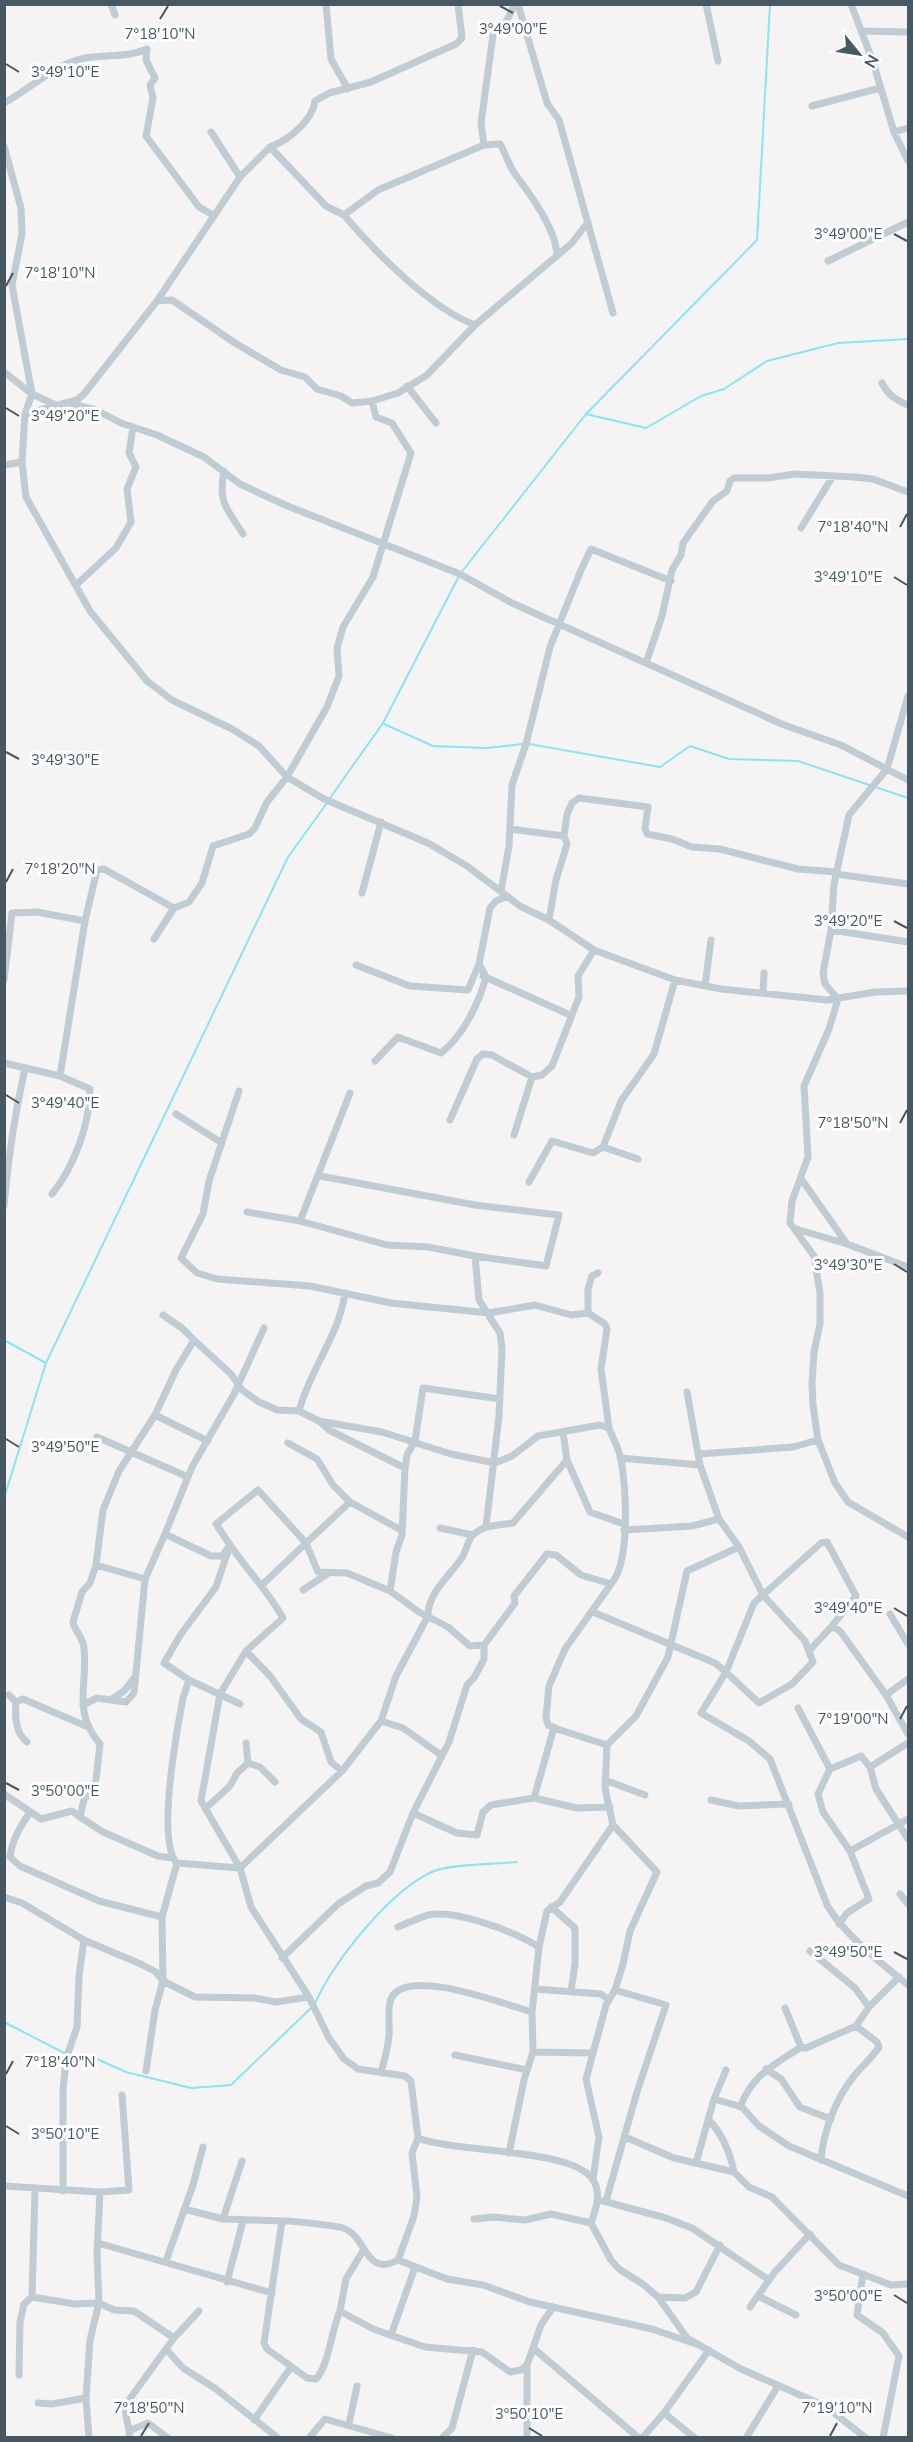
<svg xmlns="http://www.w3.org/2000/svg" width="913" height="2442" font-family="Mulish,sans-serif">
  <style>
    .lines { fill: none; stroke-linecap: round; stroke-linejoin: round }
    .stream { stroke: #89e4f5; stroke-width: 2 }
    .street { stroke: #c0cbd3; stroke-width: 7 }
    .ticks { fill: none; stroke: #485863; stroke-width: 2 }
    .ticks-label { font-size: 15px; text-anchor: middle; fill: #485863; stroke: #fff; stroke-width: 6; stroke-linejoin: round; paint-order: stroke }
  </style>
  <rect width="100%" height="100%" fill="#f5f3f3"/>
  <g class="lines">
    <path class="stream" d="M 586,414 L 646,428 L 701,396 L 724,389 L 767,361 L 838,343 L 908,339
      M 384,724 L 433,746 L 487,748 L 523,744
      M 529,744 L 660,767 L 690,746 L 729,759 L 798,761 L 908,798
      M 330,798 L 383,723 L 460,574 L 586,414 L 757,240 L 770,4
      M 4,1340 L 46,1363
      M 4,1498 L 46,1363 L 288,857 L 327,803
      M 315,2003 C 335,1960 390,1890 434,1871 C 450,1864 497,1864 517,1862
      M 4,2022 L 72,2057 L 97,2059 L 126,2072 L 191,2088 L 231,2085 L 311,2008"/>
    <path class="street" d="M 111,4 L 115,15
      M 326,4 L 331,59 L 348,89
      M 518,4 L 547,103 L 559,120 L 613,313
      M 706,4 L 718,61
      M 851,4 L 873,62 L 894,132 L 908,161
      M 861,31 L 908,32
      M 4,103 C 29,90 52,67 77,60 C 101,53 125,59 147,49 L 146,60 L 155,78 L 150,85 L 153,98 L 146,136 L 199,207 L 213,215
      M 812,106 L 880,88
      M 211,132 L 240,177
      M 894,132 L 908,128
      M 484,145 L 500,144 C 506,154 509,166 515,174 C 530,194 556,229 557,255
      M 4,146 L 21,208 L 22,234 L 12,285 L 32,394 L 25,414 L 22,462 L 26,497 L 90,611 L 147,681 L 172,700 L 232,729 L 259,746 L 287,777 L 324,799 L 428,843 L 467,866 L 520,906 L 549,920 L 594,950 L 675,980 L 721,989 L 827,1000 L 875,992 L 908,991
      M 270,147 C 289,140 312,121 315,101 L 329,93 L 371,82 L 456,44 L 462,38 L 458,4
      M 828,261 L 908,222
      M 157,301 L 240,177 L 270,147 L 326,206 L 344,215
      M 475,325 C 430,308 375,252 344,215 L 378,190 L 484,145 L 481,123 L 493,35 L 506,22 L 515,4
      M 4,372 L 32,394 L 56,405
      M 882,383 C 887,394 897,401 908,405
      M 407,386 L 436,423
      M 69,403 L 96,410 L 121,423 L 157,435 L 204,457 L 240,484 L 285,505 L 460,574 L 512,603 L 784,725 L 841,745 L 908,780
      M 25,414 L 77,400 L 84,394 L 157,301 L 172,300 L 235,343 L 281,370 L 305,377 L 317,389 L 341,396 L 352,403 L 372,401 L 398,393 L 427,375 L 475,325 L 572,243 L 588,222
      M 4,465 L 22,462
      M 224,471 C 218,503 226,507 243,534
      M 801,528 L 833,476
      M 76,585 L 116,548 L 131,522 L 127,489 L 136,467 L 129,453 L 133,427
      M 646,663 L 662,616 L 672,570 L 681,555 L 683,543 L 713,501 L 727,491 L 730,481 L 734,478 L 768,478 L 795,474 L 854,477 L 873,479 L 908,492
      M 908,696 L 887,769 L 849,815 L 834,884 L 831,930 L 823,973 L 825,984 L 838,999 L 829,1029 L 804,1086 L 808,1157 L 792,1201 L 790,1223 L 814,1256 L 820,1293 L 820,1324 L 814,1352 L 812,1383 L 813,1405 L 818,1440 L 835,1483 L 848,1502 L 908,1537
      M 510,829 L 564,836
      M 836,874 L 908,884
      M 501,891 L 509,846 L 512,785 L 526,744 L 550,647 L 581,570 L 591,549 L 671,581
      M 362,893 L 381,822
      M 549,920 L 556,880 L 567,844 L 564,836 L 567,814 L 572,803 L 579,798 L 648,807 L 645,828 L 647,834 L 672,839 L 692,847 L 720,849 L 798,869 L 837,872
      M 831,930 L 908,942
      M 154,939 L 174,908 L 189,902 L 202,883 L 213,846 L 249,834 L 255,828 L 267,802 L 287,777 L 327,707 L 339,676 L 337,648 L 343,627 L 373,577 L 411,453 L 392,423 L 376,417 L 372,401
      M 356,965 L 410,986 L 468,990 L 479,964 L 490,908 L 496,901 L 507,896
      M 483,976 L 570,1015
      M 4,980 L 12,913 L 37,912 L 85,921
      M 705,986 L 711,940
      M 763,993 L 764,973
      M 375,1061 L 398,1037 L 441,1053 C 463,1036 479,1003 486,977 L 479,964
      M 4,1063 L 60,1076 L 90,1089 C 90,1124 74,1167 52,1194
      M 60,1076 L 85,921 L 97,870 L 104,869 L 174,908
      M 239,1091 L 209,1181 L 203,1214 L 181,1258 L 197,1273 L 217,1279 L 310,1286 L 391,1303 L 489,1313 L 535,1305 L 571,1315 L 588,1313 L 588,1289 L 592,1276 L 598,1273
      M 176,1114 L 222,1143
      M 450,1120 L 477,1059 L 483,1054 L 492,1055 L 532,1077 L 542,1075 L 552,1066 L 579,997 L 578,976 L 594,950
      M 514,1135 L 532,1077
      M 638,1159 L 603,1147 L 621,1101 L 654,1054 L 675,980
      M 320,1176 L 475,1205 L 559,1215 L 546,1266 L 475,1256
      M 529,1182 L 552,1141 L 593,1153 L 603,1147
      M 4,1206 C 8,1159 15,1113 25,1068
      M 247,1212 L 300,1221 L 387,1245 L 428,1247 L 475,1256 L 479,1300 L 500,1333 L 502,1349 L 499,1416 L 486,1527
      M 300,1221 L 350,1093
      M 796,1229 L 847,1244 L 802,1180
      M 847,1244 L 908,1267
      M 588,1313 L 605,1324 L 607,1329 L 601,1369 L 609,1428
      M 163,1315 L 182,1328 L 194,1340 L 176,1370 L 155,1415 L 119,1471 L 103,1510 L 96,1565 L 90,1583 L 82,1592 L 73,1622 C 75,1632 83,1637 84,1648 C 88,1686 72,1711 100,1744 L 95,1788 L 84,1799 L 80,1817 L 103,1832 L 158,1856 L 172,1858
      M 194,1340 L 231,1374 L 242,1390 L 259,1402 L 277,1410 L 299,1411 L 319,1421 L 329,1430 L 405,1468
      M 687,1392 L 700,1465 L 719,1519 L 739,1547 L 763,1595 L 805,1641 L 813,1662 L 792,1684 L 759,1703 L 726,1672 L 701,1713 L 749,1741 L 770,1759 L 828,1907 C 849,1939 880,1962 908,1985
      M 299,1411 C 310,1369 339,1336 345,1293
      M 155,1415 L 208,1441
      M 563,1432 L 567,1460 L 590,1512 L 624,1524
      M 97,1437 L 188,1477
      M 288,1443 L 317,1459 L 333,1485 L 350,1502 L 401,1530
      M 699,1454 L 793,1447 L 818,1440
      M 620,1458 L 700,1465
      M 350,1502 L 306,1543 L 318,1572 L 347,1573 L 390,1591 L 419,1612 L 448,1627 L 470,1646 L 484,1645
      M 440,1528 L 473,1535
      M 624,1530 L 692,1526 L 719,1519
      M 96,1565 L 145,1579
      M 263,1584 L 306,1543 L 258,1490 L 216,1524 L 230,1545 L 222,1556 L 211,1556 L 165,1534 L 192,1467 L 234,1394 L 264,1328
      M 303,1590 L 327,1574
      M 390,1591 L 396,1552 L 402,1535 L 405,1468 L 407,1455 L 415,1441 L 423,1388 L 500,1399
      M 593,1612 L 715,1663 L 726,1672 L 754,1603 L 821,1543 L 827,1542 L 856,1596 L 832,1626
      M 890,1614 L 908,1644
      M 246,1651 L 270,1676 L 301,1719 L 321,1732 L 331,1762 L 342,1771
      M 809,1651 L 832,1626 L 840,1631 L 886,1695 L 908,1734
      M 189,1680 L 164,1663 L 181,1634 L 216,1587 L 230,1545 C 247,1570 268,1591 283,1618 L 246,1651 L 220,1694 L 201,1801 L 240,1868 L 251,1907 L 309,1997 L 329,2038 L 344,2059 L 358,2069 L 405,2076 L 411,2081 L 417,2130 L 418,2138 L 412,2153 L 417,2197 L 414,2216 L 398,2260
      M 9,1695 L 16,1702 C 15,1716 15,1733 27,1742
      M 886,1695 L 908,1679
      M 111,1700 L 126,1702 L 134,1693 L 145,1579 L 165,1534
      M 16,1702 L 23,1699 L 86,1726
      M 83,1705 L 97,1698 L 111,1700 L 124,1691 L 135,1677
      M 798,1708 L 830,1769
      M 381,1721 L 403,1728 L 441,1755
      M 557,1729 L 548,1725 L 546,1717 L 549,1686 L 565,1649 L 611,1584
      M 246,1743 L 248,1763
      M 908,1743 L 870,1767 L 876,1789 L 908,1839
      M 605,1780 L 645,1795
      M 4,1794 L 41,1819 L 72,1811 L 80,1817
      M 534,1798 L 553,1731 L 557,1729 L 607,1745
      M 711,1800 L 739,1806 L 789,1804
      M 206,1808 L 230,1786 L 237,1773 L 248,1763 L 260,1767 L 275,1782
      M 30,1812 C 21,1826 12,1839 10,1857 L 20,1866 L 99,1901 L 162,1917
      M 413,1813 L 457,1833 L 477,1835 L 483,1812 L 491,1805 L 534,1798 L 577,1808 L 610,1807
      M 850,1851 L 823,1812 L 818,1794 L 830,1769 L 861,1756 L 870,1767
      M 177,1863 L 240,1868 L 342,1771 L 381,1721 L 396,1676 L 428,1616 C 427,1593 452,1574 463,1556 C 466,1550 468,1540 473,1535 C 483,1525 500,1525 513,1523 L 567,1460
      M 900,1894 L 908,1904
      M 4,1897 L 22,1903 L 84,1940 L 143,1965 L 156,1972 L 163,1981 L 195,1997 L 254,1998 L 276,2002 L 309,1997
      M 551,1907 L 575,1928 L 575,1964 L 571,1991
      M 839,1924 L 847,1913 L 869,1899 L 850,1851 L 908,1819
      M 398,1927 C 408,1923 418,1918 428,1915 C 456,1909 515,1932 539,1947
      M 810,1951 L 855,1988 L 869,2007
      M 282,1958 L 338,1904 L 366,1886 L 378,1883 L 390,1872 L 413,1813 L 449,1742 L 467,1685 L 474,1678 L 484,1659 L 484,1645 L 515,1603 L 514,1596 L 547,1554 L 556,1555 L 581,1575 L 611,1584 C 631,1561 626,1489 621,1459 C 619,1449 613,1438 609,1428 L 600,1425 L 538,1436 L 512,1456 L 495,1463 L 451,1454 L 382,1432 L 319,1421
      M 163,1981 L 162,1917 L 177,1863 C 156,1841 177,1730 183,1698 L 189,1680 L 240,1704
      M 535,1989 L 601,1994 L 609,2000
      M 785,2008 L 801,2047
      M 533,2052 L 592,2053
      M 455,2055 L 527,2070
      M 766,2069 L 781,2079 L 800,2107 L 831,2119
      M 146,2071 L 155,2010 L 163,1981
      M 381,2073 C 384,2061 388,2048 389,2036 C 390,2025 387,2008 391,1999 C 405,1965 506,2005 532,2012
      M 714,2099 L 742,2107 L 759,2126 L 789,2146 L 908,2196
      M 740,2107 C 754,2073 773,2066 801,2047 L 806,2048 L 856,2026 L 869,2007 L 899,1977
      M 709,2120 C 723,2135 730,2152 734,2172
      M 625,2137 L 674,2158 L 734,2172 L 749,2187 L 772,2197 L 839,2265 L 891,2285 L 908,2284
      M 418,2138 C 456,2153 574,2148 593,2180 C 602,2194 596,2208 591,2223 L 611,2260 L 619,2269 L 644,2285 L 658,2297 L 687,2338 L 741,2369 L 825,2406 L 866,2438
      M 509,2153 L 524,2080 L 533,2052 L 532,2012 L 539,1947 L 547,1911 L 560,1902 L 613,1825 L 605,1788 L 607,1745 L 636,1716 L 668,1657 L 687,1571 L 739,1547
      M 821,2160 C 823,2132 836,2098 854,2076 C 862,2066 872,2058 879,2047 L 877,2042 L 856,2026
      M 696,2163 L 714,2099 L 726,2070
      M 593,2179 L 599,2137 L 586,2079 L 606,2005 L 615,1990 L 623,1964 L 630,1931 L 657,1872 L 613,1825
      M 4,2186 L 100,2192 L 97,2254 L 99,2303 L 90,2340 L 86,2398 L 89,2438
      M 63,2191 L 63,2091 L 66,2059 L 77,2027 L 79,1976 L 84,1940
      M 100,2192 L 129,2190 L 122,2095
      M 603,2201 L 666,2218 L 692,2228 L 769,2280
      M 606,2201 L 637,2092 L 666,2005 L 615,1990
      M 184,2209 L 223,2219 L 282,2221
      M 223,2219 L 242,2161
      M 474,2219 L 493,2217 L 525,2220 L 551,2214 L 591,2223
      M 98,2243 L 272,2293
      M 166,2261 L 193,2185 L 203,2147
      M 863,2274 L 857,2315 L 883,2333 L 899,2356 L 883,2438
      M 227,2282 L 243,2221
      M 758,2296 L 796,2315
      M 32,2297 L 35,2190
      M 658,2297 L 685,2298 L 696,2292 L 720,2245
      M 750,2307 L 774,2273 L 810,2234
      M 340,2311 L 346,2279 L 364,2249
      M 391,2335 L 415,2267
      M 533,2348 L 639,2438
      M 166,2349 L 183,2368 L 216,2389 L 278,2438
      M 527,2365 L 521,2370 L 510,2372 L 482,2352 L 425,2347 L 373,2329 L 340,2311 C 331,2331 329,2365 316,2379 L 307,2378 L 267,2349 L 264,2343 L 282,2221 C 289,2220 337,2226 343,2228 C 367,2236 365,2278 398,2260 L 447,2279 L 483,2285 L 530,2302 L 652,2329 L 696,2344
      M 19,2375 L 20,2322 L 24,2304 L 32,2297 L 75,2304 L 99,2303 L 114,2310 L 134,2311 L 174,2338
      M 38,2403 L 52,2404 L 86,2398
      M 664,2413 L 695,2438
      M 254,2420 L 291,2367
      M 349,2424 L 357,2386
      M 131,2430 L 148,2423 L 168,2438
      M 129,2438 C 131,2426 123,2417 126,2404 L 174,2338 L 199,2311
      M 309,2438 L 325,2419 L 392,2438
      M 442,2438 L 452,2428 L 473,2350
      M 527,2438 L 527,2365 L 541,2325 L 553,2307
      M 642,2438 L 664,2413 L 709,2350
      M 746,2438 L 778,2386"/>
  </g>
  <path class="ticks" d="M 500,6 L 513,13M 160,19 L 168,6M 6,64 L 19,72M 894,234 L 907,241M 6,286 L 13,273M 6,408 L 19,416M 900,527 L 907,514M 894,577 L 907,585M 6,752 L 19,759M 6,882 L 13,869M 894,921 L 907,928M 6,1095 L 19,1103M 900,1123 L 907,1110M 894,1264 L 907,1272M 6,1439 L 19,1447M 894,1608 L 907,1616M 900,1719 L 907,1706M 6,1783 L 19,1790M 894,1952 L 907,1959M 6,2074 L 13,2061M 6,2126 L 19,2134M 894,2295 L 907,2303M 529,2428 L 542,2436M 141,2436 L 149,2423M 830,2436 L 837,2423"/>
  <g class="ticks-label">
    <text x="513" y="34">3°49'00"E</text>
    <text x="160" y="39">7°18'10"N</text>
    <text x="65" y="77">3°49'10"E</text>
    <text x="848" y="239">3°49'00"E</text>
    <text x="60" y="278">7°18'10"N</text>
    <text x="65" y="421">3°49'20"E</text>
    <text x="853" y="532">7°18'40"N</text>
    <text x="848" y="582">3°49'10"E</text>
    <text x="65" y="765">3°49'30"E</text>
    <text x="60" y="874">7°18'20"N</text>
    <text x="848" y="926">3°49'20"E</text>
    <text x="65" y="1108">3°49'40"E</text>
    <text x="853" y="1128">7°18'50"N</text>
    <text x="848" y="1270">3°49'30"E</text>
    <text x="65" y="1452">3°49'50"E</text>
    <text x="848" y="1613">3°49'40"E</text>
    <text x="853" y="1724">7°19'00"N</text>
    <text x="65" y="1796">3°50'00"E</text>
    <text x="848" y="1957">3°49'50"E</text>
    <text x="60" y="2067">7°18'40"N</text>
    <text x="65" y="2139">3°50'10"E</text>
    <text x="848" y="2301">3°50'00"E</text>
    <text x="149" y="2413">7°18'50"N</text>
    <text x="837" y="2413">7°19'10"N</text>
    <text x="529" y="2419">3°50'10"E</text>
  </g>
  <rect width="913" height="2442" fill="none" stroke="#485863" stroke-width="12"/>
  <g transform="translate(859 54) rotate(120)" stroke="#ffffff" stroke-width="4.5" paint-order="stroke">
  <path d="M0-4.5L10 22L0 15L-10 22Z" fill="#485863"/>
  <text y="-9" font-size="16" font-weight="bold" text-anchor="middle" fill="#485863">N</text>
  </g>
</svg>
